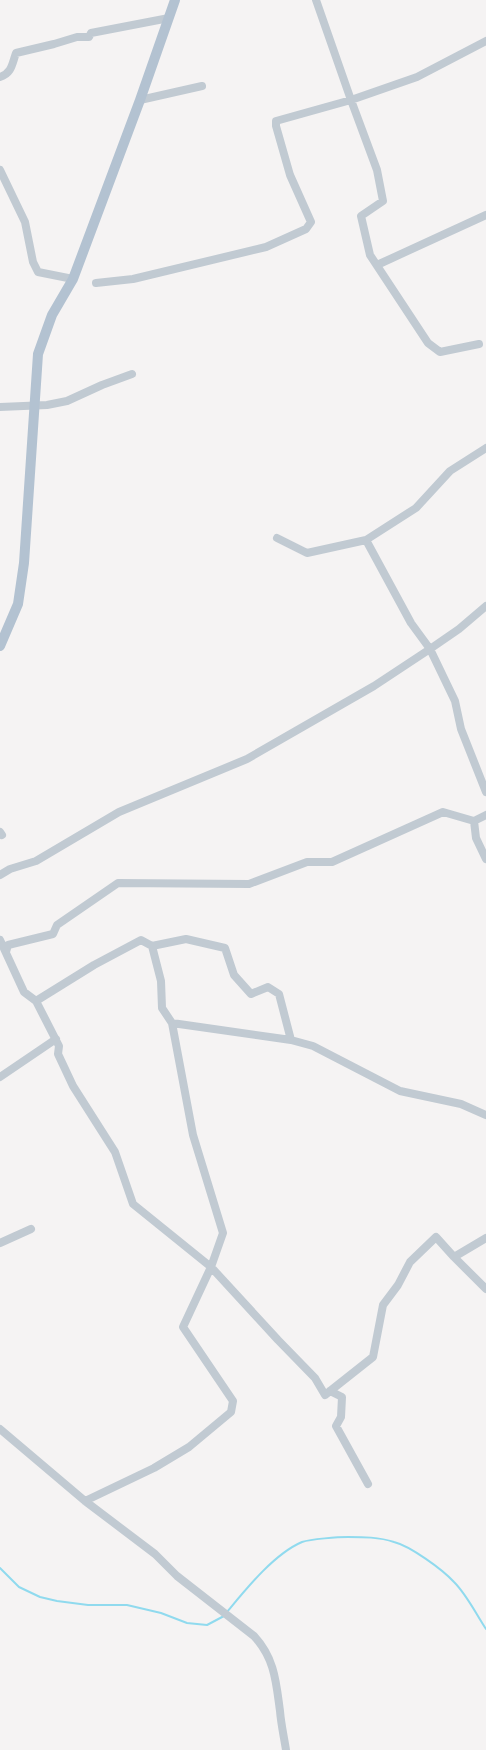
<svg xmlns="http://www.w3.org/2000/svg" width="486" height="1750" font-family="'DM Sans',sans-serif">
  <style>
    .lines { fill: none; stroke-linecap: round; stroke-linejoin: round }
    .stream { stroke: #90daee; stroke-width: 2 }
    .minor { stroke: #c1cad2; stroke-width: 8 }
    .major { stroke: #b3c2d1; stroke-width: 10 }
  </style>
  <rect width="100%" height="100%" fill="#f5f3f3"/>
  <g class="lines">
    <path class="stream" d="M 0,1568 L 19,1587 L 40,1597 L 57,1601 L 88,1605 L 127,1605 L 161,1613 L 187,1623 L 207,1625 L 224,1616
      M 227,1612 C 246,1589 274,1554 302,1542 C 311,1539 338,1537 348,1537 C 363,1537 379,1537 394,1542 C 410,1546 442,1569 454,1582 C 467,1595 476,1614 486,1629"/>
    <path class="minor" d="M 316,0 L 351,100 L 377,170 L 383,201 L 361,216 L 370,255 L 428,343 L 440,352 L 479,344
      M 0,77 C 12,73 12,64 16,53 L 54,44 L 77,37 L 89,37 L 91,33 L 169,18
      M 140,100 L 202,86
      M 0,170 L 25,222 L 33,262 L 38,272 L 73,279
      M 377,265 L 486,215
      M 96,283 L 133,279 L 266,247 L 306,229 L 311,222 L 290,175 L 276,126 L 276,121 L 351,100 L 417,77 L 486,41
      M 0,407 L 47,405 L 67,401 L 102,385 L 132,374
      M 486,448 L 450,471 L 416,508 L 366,540 L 411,623 L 430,649 L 455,701 L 461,729 L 486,792
      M 277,538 L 307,553 L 366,540
      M 486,815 L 474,821 L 476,838 L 486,859
      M 0,832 L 2,835
      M 0,875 L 10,869 L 36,861 L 119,812 L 247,759 L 374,686 L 430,649 L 459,629 L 486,606
      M 0,940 L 24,992 L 36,1001 L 59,1046 L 58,1054 L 73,1086 L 115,1152 L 133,1204 L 211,1267 L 183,1327 L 233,1401 L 231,1412 L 189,1447 L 154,1468 L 85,1501
      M 152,946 L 186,939 L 225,948 L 234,975 L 251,994 L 268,987 L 279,994 L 291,1040
      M 6,952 L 8,945 L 53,934 L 57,925 L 118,883 L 249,884 L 307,862 L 332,862 L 443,812 L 474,821
      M 36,1001 L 94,965 L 141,940 L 152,946 L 161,981 L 162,1008 L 172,1023
      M 0,1077 L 56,1039
      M 486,1115 L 461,1104 L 400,1091 L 313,1046 L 291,1040 L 172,1023 L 193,1135 L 223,1233 L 211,1267 L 278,1340 L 315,1378 L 325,1395 L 373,1357 L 383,1305 L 398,1285 L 410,1262 L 436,1237 L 454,1257 L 486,1289
      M 0,1243 L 31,1229
      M 454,1257 L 486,1238
      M 330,1391 L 342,1397 L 341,1417 L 336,1426 L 368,1484
      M 0,1429 L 85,1501 L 155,1554 L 177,1576 L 254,1636 C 275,1659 276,1682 280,1711 C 281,1724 284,1737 286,1750"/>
    <path class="major" d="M 0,646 L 18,604 L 24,563 L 38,354 L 52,315 L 73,279 L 140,100 L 175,0"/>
  </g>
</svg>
